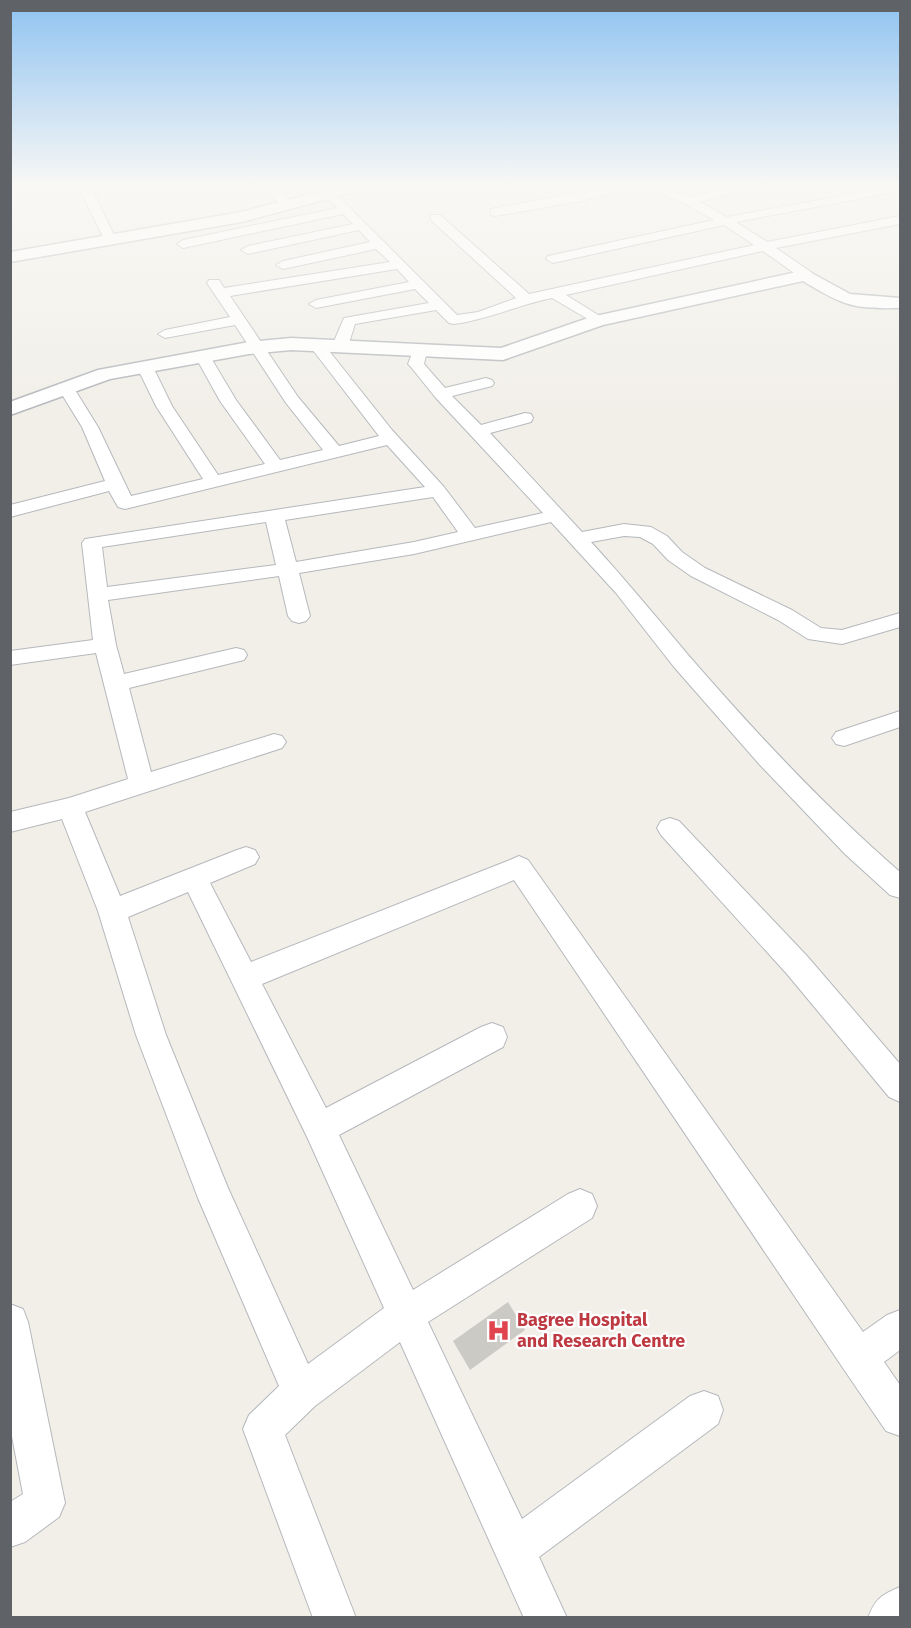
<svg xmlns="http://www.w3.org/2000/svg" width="911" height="1628" font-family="'Fira Sans',sans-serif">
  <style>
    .building { fill: #cccac5 }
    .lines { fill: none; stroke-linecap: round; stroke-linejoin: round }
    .minor-casing { stroke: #b5b8bc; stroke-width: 2 }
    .tertiary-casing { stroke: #b5b8bc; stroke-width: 3 }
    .minor { fill: #fff; fill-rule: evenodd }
    .tertiary { fill: #fff; fill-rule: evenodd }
    .labels { text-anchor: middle; stroke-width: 4.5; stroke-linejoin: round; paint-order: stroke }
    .near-health-label { font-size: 18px; font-weight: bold; fill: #be3a42; stroke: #fff; text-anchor: start }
  </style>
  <rect width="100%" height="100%" fill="#f1efe8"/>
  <path class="building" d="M 508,1302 L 525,1330 L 470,1370 L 453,1341 Z"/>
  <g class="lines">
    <defs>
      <path id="minor" d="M 77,184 L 90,186 L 138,184 L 132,187 L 93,192 L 116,239 L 115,242 L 105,242 L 104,239 Z
        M 261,184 L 273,184 L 292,203 L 292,209 L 284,209 Z
        M 314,184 L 326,184 L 457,315 L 478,312 L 516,298 L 432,221 L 430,218 L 432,215 L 440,215 L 529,294 L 754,245 L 724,225 L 553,263 L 546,259 L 548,256 L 714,220 L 678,200 L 639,187 L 577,202 L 495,216 L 491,215 L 491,209 L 622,184 L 654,184 L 690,197 L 742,184 L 762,184 L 760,186 L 700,202 L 727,217 L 900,185 L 900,191 L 736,222 L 767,242 L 900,216 L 900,224 L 776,248 L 811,272 L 813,275 L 811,278 L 801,278 L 763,251 L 566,295 L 603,318 L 605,321 L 598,325 L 552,298 C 518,305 489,319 454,324 L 449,323 L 436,310 L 355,324 L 348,346 L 340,351 L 332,346 L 344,318 L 429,303 L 415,289 L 316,308 L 309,304 L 316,300 L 409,282 L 397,269 L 230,296 L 298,397 L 339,446 L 379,436 L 309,345 L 317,340 L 322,342 L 392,430 L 444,487 L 475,528 L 543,513 L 435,397 L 411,367 L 408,364 L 414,348 L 424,348 L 427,351 L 424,364 L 445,388 L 486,378 L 492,380 L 494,383 L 492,386 L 452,396 L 481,425 L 525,413 L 531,414 L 533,418 L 531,422 L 490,433 L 582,532 L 624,524 L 651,527 L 667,536 L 682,552 L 705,568 L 792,610 L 821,628 L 842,630 L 900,613 L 900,627 L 842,644 L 808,639 L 778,620 L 691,576 L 668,560 L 653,544 L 640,537 L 624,536 L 591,542 C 625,579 657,618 689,656 C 755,732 825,807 900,872 L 900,898 L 890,895 L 845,854 L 760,765 L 674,667 L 616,593 L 551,522 L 414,554 L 299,573 L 310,616 L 306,621 L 299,623 L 292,621 L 288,616 L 279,576 L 108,600 L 116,645 L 124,674 L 236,648 L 244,650 L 247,655 L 244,660 L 129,688 L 151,772 L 274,734 L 282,736 L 286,742 L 282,748 L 85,812 L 120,896 L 237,850 L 246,847 L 255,850 L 259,857 L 255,864 L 210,883 L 251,962 L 510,860 L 519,856 L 528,860 L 863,1332 L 887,1315 L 900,1310 L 900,1350 L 884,1362 L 900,1385 L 900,1436 L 886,1431 L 845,1371 L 514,880 L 262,984 L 326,1108 L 481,1027 L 492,1023 L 503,1027 L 507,1037 L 503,1047 L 339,1135 L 413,1290 L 568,1194 L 580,1189 L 592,1194 L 597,1206 L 592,1218 L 428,1322 L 522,1519 L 690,1396 L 704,1391 L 718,1396 L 723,1410 L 718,1424 L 539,1557 L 567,1618 L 524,1618 L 400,1342 L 315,1406 L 285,1435 L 356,1618 L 313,1618 L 243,1429 L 249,1415 L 279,1386 L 198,1198 L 136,1035 L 98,911 L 62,819 L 10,832 L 10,812 L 69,798 L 128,779 L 96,653 L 10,665 L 10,651 L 93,640 L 82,543 L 85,539 L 425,487 L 387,445 L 125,509 L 118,507 L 109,491 L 10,517 L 10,505 L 105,481 L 82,427 L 58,388 L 66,383 L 72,385 L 98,427 L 131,496 L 203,479 L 156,406 L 137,367 L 145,362 L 153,367 L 172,406 L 218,475 L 265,464 L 220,401 L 195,356 L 203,351 L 208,353 L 236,400 L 280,460 L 323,450 L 286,403 L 235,325 L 165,338 L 158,334 L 165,330 L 230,317 L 207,283 L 209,280 L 219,280 L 224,288 L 390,262 L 376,249 L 283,269 L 276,265 L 283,261 L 370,242 L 359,230 L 248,254 L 241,250 L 248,246 L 353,224 L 343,214 L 183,248 L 177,244 L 183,240 L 337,208 ZM 433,497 L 458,532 L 414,542 L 296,562 L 285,520 ZM 266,522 L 276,565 L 107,587 L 102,547 ZM 188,892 L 308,1139 L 384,1308 L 308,1364 L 228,1188 L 166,1035 L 128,917 Z
        M 900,711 L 900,727 L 844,746 L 836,744 L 832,738 L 836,732 Z
        M 670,818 L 679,821 L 807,956 L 900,1064 L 900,1102 L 889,1097 L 787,974 L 661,835 L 657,828 L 661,821 Z
        M 10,1304 L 23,1309 L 28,1322 L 65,1503 L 59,1517 L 25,1542 L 10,1547 L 10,1502 L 23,1494 L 10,1426 Z
        M 900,1587 L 900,1618 L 868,1618 C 875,1599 881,1595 900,1587 Z"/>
      <path id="tertiary" d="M 350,184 L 374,184 L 372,187 L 242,222 L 10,262 L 10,252 L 241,212 Z
        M 806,270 L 850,294 L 900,298 L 900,308 C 853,309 844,306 803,281 L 603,325 L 503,360 L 291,350 L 249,354 L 110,379 L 10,415 L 10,402 L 98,370 L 249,342 L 291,338 L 501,348 L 591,317 Z"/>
    </defs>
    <use href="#minor" class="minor-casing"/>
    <use href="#tertiary" class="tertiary-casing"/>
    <use href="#minor" class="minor"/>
    <use href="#tertiary" class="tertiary"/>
  </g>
  <linearGradient id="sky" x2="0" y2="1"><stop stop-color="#8fc3f1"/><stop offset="0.45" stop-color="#f9f8f5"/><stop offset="1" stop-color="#f9f8f5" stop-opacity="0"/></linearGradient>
  <rect width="911" height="412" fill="url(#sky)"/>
  <defs>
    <symbol id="hospital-bare" viewBox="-9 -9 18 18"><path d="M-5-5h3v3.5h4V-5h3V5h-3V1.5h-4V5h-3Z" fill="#e0444e" stroke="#fff" stroke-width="2.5" paint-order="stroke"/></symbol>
  </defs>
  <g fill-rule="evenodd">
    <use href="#hospital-bare" x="482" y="1314" width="33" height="33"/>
  </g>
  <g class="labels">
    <g class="near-health-label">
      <text x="517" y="1326">Bagree Hospital<tspan x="517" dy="21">and Research Centre</tspan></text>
    </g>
  </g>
  <rect width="911" height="1628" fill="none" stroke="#5f6368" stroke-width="24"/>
</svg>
